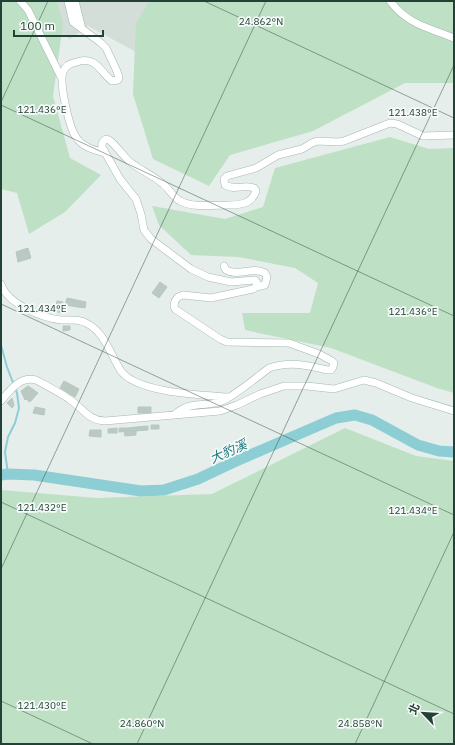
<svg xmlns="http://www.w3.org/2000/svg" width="455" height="745" font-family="'IBM Plex Sans','Noto Sans TC',sans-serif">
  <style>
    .built { fill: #d3ded8 }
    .green { fill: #bee0c4 }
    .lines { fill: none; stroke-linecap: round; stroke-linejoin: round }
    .stream { stroke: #8dced4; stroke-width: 2 }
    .river { stroke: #8dced4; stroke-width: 11 }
    .building { fill: #bac9c2; stroke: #b7c8c0 }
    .minor-casing { stroke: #a7b7b1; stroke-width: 8 }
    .minor { stroke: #fff; stroke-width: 7 }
    .ticks { fill: none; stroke: #234137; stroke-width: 1; stroke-opacity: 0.45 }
    .labels { text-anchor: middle; stroke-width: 3.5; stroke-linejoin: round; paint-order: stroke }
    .water-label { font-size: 13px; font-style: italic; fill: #1b767f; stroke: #f6faf8 }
    .ticks-label { font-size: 10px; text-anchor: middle; fill: #234137; stroke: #f6faf8; stroke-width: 3.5; stroke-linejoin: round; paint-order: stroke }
  </style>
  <rect width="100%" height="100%" fill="#e5eeea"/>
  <path class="built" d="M 38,1 L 193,1 L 151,60 L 88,26 L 70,39 L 46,25 Z"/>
  <path class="green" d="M 1,1 L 57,1 L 63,24 L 53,96 L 70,158 L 101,175 L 65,212 L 29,234 L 17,193 L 1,189 Z
    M 149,1 L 454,1 L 454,83 L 405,83 L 313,131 L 230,155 L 209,186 L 153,159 L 133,94 L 136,23 Z
    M 390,137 L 429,149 L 454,148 L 454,393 L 437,388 L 331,348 L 245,330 L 242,313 L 310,313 L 318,283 L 295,268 L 239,257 L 191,255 L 159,225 L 152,206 L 225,219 L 263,207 L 275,168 Z
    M 345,428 L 416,456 L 454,461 L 454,744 L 1,744 L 1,490 L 97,498 L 212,494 Z"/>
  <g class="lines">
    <path class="stream" d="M 1,345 L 7,367 L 17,393 L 19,408 L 15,423 L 8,437 L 5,452 L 8,474"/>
    <path class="river" d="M 1,475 L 8,474 L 34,475 L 141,491 L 164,490 L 198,479 L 234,462 L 336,418 L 355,415 L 372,420 L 418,445 L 439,451 L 454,452"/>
  </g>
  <path class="building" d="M 28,248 L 31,258 L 18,262 L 16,252 Z
    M 160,282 L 167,287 L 159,298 L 152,293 Z
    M 67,298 L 86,302 L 85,308 L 65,305 Z
    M 57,301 L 63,302 L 61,313 L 55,311 Z
    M 63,326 L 70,326 L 70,330 L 63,331 Z
    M 64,381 L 79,389 L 75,397 L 60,388 Z
    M 28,386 L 34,390 L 25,400 L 21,391 Z
    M 34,390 L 38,393 L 30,402 L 26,399 Z
    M 12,398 L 14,405 L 12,408 L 7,403 Z
    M 35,407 L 45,409 L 44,415 L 33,413 Z
    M 138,407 L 151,407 L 151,413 L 138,413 Z
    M 151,425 L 159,425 L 159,429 L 151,429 Z
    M 148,426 L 148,430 L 136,431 L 136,427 Z
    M 136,427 L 136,431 L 128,431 L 128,428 Z
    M 117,428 L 117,433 L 108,433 L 108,429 Z
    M 119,428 L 128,428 L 128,431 L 119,432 Z
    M 90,430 L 101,430 L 101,437 L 89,436 Z
    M 124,431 L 136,431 L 136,435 L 125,436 Z"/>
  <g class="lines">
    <defs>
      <path id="minor" d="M 20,1 L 28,10 L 62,79
        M 68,1 L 73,22 L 101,43 L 106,48 L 116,69 L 119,77 L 118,80 L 112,81 C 105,76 100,66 92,62 C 87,60 82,60 77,62 C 71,63 65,65 63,72 C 59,83 69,127 76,137 C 82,147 94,150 105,153
        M 75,1 L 82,29
        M 390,1 C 407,24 429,28 454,38
        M 224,266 L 226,270 C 238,277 253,266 265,273 L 267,277 L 265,285 L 256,287
        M 1,284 C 7,304 42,318 61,320 C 71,320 80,319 88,324 C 105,333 111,356 121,371 C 137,393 202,395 228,397
        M 1,401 C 10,390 20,376 36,380 C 47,386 59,392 69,399 C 83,408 87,420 105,421 L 220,411 L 237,405 L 260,394 L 284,386 L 307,386 L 334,389 L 364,380 L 376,383 L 412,398 L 454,411
        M 175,414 C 191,401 202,407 220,402 C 232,398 257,377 269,368 C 289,361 307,365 327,370 L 331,370 L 333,367 L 334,363 L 332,361 L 319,354 L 289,343 L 227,342 L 220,339 L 175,309 L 174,306 L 175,301 L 178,297 L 183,295 L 211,298 L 253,289 L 256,287 L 257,283 L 255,280 L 231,282 L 208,277 L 191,269 L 151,239 L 144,230 L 141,214 L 136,199 L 120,179 L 102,147 C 101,143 103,141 106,139 L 109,140 C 117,146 122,155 130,162 C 140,170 153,175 163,184 C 169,189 173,197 180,201 C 194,208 213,205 228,205 C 240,205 252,204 256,191 L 254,188 C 245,184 234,191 225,185 L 224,179 L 227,176 L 256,168 L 278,155 L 302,149 L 312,143 L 317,141 L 338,142 L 344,141 L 390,123 L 397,124 L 423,136 L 454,135"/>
    </defs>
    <use href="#minor" class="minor-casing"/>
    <use href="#minor" class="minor"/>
  </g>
  <path class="ticks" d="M 204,1 L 454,118M 1,102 L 48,1M 1,105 L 454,316M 1,304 L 454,515M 1,502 L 454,714M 1,569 L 266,1M 1,701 L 93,744M 137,744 L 454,65M 355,744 L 454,532"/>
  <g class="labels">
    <g class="water-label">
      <text transform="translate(228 451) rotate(-24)" y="5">大豹溪</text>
    </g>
  </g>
  <g class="ticks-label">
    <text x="261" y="25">24.862°N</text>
    <text x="42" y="113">121.436°E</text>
    <text x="413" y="116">121.438°E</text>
    <text x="42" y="312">121.434°E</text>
    <text x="413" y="315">121.436°E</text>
    <text x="42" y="511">121.432°E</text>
    <text x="413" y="514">121.434°E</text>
    <text x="42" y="709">121.430°E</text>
    <text x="142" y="727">24.860°N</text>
    <text x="360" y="727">24.858°N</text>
  </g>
  <rect width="455" height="745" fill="none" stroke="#234137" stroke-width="4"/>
  <g transform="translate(423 713) rotate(295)" stroke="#f6faf8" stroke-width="3" paint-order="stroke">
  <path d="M0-3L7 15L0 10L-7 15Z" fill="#234137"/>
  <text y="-6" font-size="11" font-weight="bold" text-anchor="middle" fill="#234137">北</text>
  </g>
  <path d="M14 30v6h89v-6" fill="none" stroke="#234137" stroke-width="2"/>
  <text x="20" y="30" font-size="12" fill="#234137" stroke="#f6faf8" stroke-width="3" paint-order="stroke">100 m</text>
</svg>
